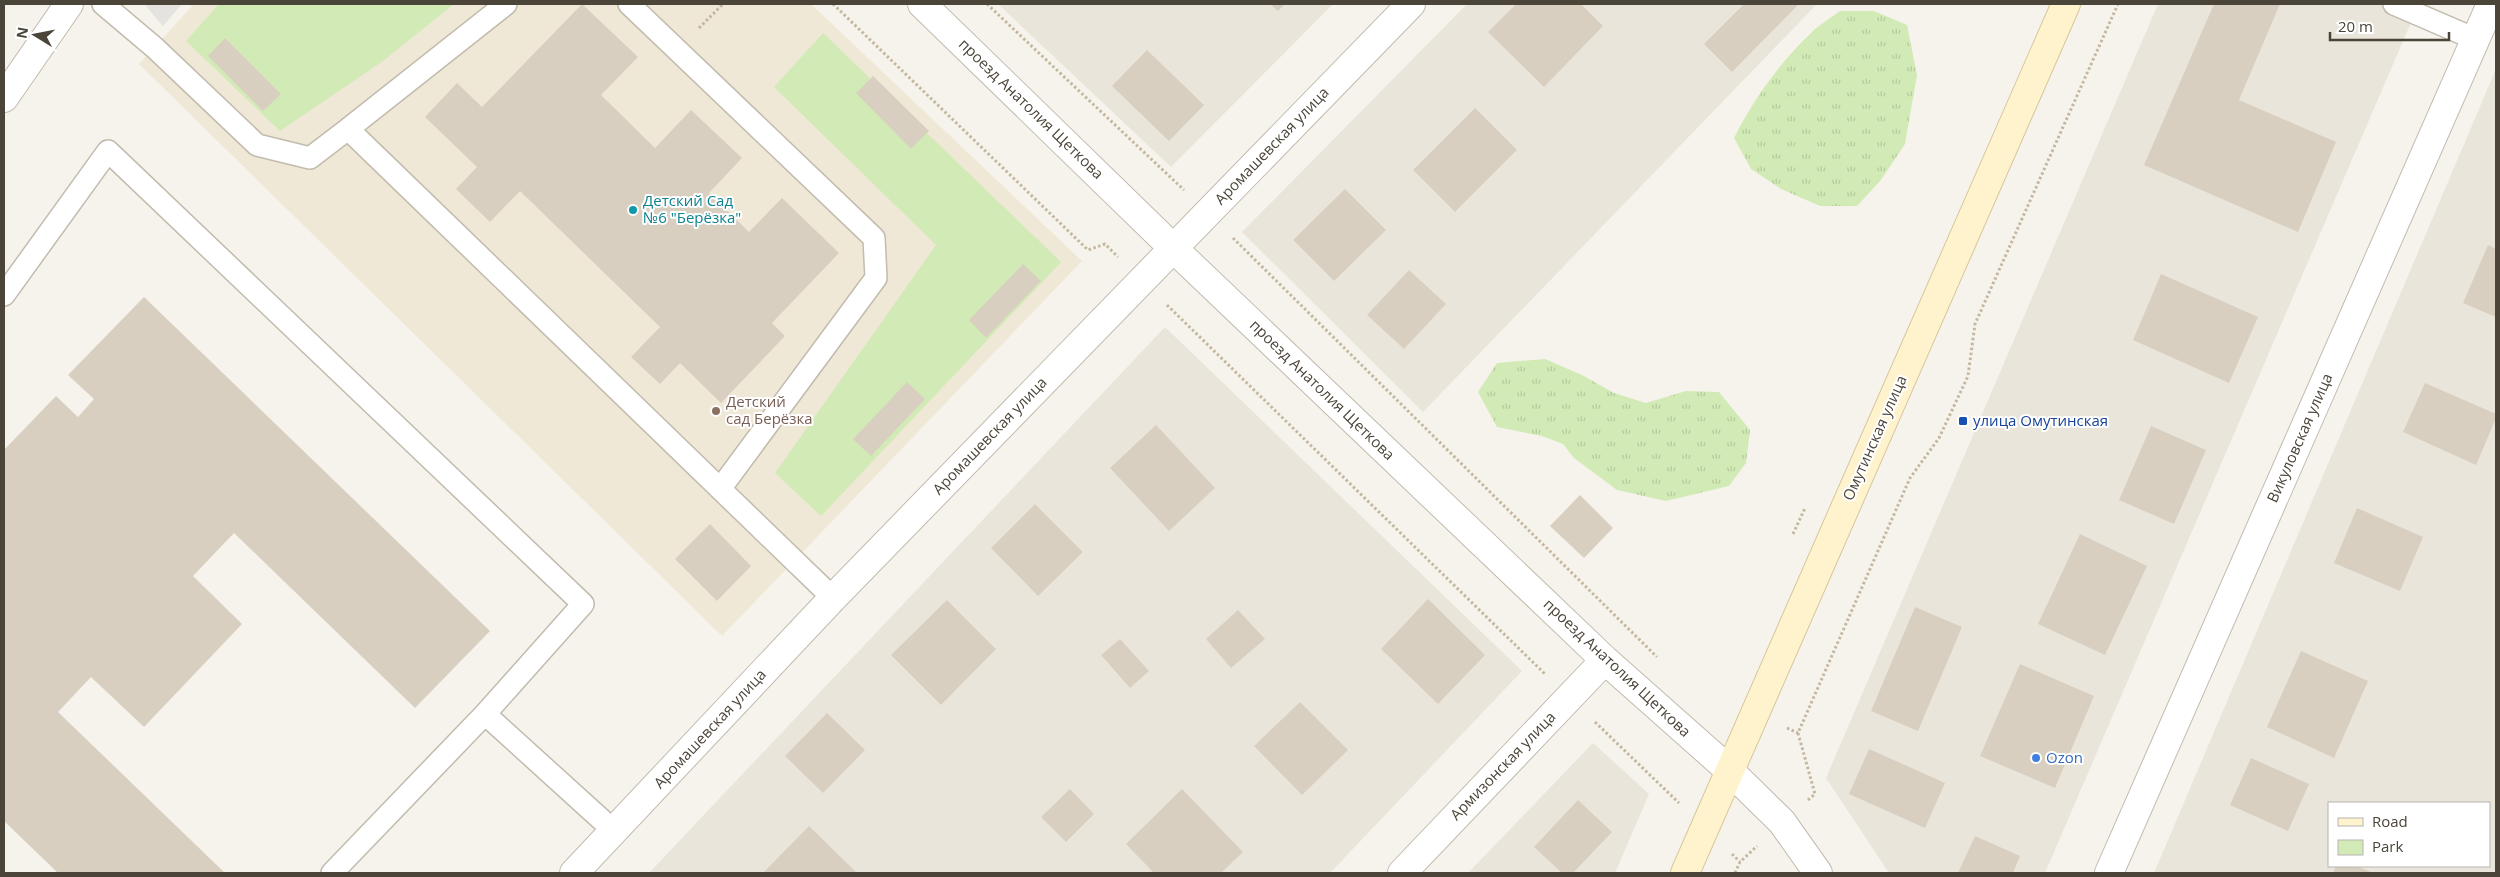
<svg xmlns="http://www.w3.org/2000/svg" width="2500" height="877" font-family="'Open Sans',sans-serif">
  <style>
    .residential { fill: #eae5da; fill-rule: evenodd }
    .education { fill: #efe8d6 }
    .grass { fill: url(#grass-tufts) }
    .park { fill: #d2eab5 }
    .parking { fill: #e5e3e0 }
    .building { fill: #d8cfc1 }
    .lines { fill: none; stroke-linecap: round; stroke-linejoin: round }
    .lane-casing { stroke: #c2bbae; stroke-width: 24 }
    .street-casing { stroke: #c2bbae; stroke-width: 30 }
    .secondary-casing { stroke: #d6c79b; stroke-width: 30 }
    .path { stroke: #c4b79f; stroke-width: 3; stroke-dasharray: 2.5 2.5; stroke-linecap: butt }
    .lane { stroke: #fff; stroke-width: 21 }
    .street { stroke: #fff; stroke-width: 28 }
    .secondary { stroke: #fff3cd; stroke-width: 28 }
    .culture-dot { fill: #0f9aa8; stroke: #fff; stroke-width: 2 }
    .education-dot { fill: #8d6e63; stroke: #fff; stroke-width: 2 }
    .transit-dot { fill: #1a4fb4; stroke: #fff; stroke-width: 2 }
    .shop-dot { fill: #3f7fe0; stroke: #fff; stroke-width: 2 }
    .labels { text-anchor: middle; stroke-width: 4; stroke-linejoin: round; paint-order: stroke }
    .street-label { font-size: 15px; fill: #4b4439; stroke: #fff }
    .culture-label { font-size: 15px; fill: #0d838f; stroke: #fff; text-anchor: start }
    .education-label { font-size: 15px; fill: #785e54; stroke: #fff; text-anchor: start }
    .transit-label { font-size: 15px; fill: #164399; stroke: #fff; text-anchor: start }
    .shop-label { font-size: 15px; fill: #366cbe; stroke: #fff; text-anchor: start }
  </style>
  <defs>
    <pattern id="grass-tufts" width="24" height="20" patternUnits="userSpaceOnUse" patternTransform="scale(1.25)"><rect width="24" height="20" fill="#d2eab5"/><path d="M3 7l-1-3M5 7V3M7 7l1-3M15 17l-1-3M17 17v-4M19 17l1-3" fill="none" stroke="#b6ca9c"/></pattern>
  </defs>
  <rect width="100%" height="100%" fill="#f6f3ec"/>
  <path class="residential" d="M 998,4 L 1333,4 L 1171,167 Z
    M 1467,4 L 1817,4 L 1423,412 L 1242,232 Z
    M 2158,4 L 2419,4 L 2045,873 L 1889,873 L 1826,778 Z
    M 2496,69 L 2496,873 L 2154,873 ZM 2329,803 L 2489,803 L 2489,866 L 2329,866 Z
    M 1165,327 L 1522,671 L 1330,873 L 649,873 Z
    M 1593,743 L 1649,794 L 1615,873 L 1468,873 Z"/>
  <path class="education" d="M 194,4 L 811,4 L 1082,261 L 722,636 L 139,64 Z"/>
  <path class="grass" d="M 1840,11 L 1874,11 L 1907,25 L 1917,75 L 1905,144 L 1881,180 L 1857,206 L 1820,206 L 1781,189 L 1751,169 L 1734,138 C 1754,99 1780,62 1812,32 C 1820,24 1831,18 1840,11 Z
    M 1545,359 L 1582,375 L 1614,393 L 1646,403 L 1686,391 L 1719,392 L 1750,430 L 1746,463 L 1729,486 L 1666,501 L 1617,490 L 1574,458 L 1563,444 L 1542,436 L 1497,427 L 1478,392 L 1497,363 Z"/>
  <path class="park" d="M 219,4 L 454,4 L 383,61 L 280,131 L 186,41 Z
    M 823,33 L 1061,262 L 821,516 L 775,473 L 936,245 L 774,87 Z"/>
  <path class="parking" d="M 144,4 L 182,4 L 163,26 Z"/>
  <path class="building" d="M 582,4 L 638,57 L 601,95 L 655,148 L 691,110 L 742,158 L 709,193 L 749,232 L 782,198 L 839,253 L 772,323 L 785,336 L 721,403 L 680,363 L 660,384 L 631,357 L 660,327 L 520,191 L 490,222 L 456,189 L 477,167 L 425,117 L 457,83 L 482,107 Z
    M 1270,4 L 1285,4 L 1278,11 Z
    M 1516,4 L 1581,4 L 1603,26 L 1544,87 L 1488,32 Z
    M 1744,4 L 1798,5 L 1732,72 L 1704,44 Z
    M 2214,4 L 2280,4 L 2239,100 L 2336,142 L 2298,232 L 2144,165 Z
    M 225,38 L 281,94 L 263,111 L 208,56 Z
    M 1147,50 L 1204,105 L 1169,141 L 1112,86 Z
    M 873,76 L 929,131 L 911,149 L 856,93 Z
    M 1475,108 L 1517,150 L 1455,212 L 1413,170 Z
    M 1345,189 L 1386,230 L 1334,281 L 1293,240 Z
    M 2488,245 L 2496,249 L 2496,317 L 2463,303 Z
    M 1023,264 L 1041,281 L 986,338 L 969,320 Z
    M 1409,270 L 1446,304 L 1404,349 L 1367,315 Z
    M 2161,274 L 2258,317 L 2229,383 L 2133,340 Z
    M 144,297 L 490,631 L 415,708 L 234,533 L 193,576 L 242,624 L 144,727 L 91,677 L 58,712 L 225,873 L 58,873 L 4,821 L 4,450 L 56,396 L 78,417 L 94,399 L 68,375 Z
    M 907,382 L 925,399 L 871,456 L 853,439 Z
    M 2425,383 L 2496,414 L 2496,418 L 2476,465 L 2403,432 Z
    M 1156,425 L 1215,488 L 1169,531 L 1110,468 Z
    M 2151,426 L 2206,450 L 2174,524 L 2119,500 Z
    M 1580,495 L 1613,528 L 1584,558 L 1550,526 Z
    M 1035,504 L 1083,552 L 1038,596 L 991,548 Z
    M 2357,508 L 2423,537 L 2400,591 L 2334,563 Z
    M 710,524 L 751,566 L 717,601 L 675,559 Z
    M 2080,534 L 2147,566 L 2105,655 L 2038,624 Z
    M 1428,599 L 1485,655 L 1438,704 L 1381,649 Z
    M 947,600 L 996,649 L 941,705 L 891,655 Z
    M 1915,607 L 1962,627 L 1918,731 L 1871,711 Z
    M 1238,610 L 1265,639 L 1231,668 L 1206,639 Z
    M 1120,639 L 1149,671 L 1130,688 L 1101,655 Z
    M 2301,651 L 2368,681 L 2334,758 L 2267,727 Z
    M 2020,664 L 2094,696 L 2055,788 L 1980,756 Z
    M 1300,702 L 1348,750 L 1302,795 L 1254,746 Z
    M 827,713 L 865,750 L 823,793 L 785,756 Z
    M 1869,749 L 1945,783 L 1925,828 L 1849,794 Z
    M 2251,758 L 2309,784 L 2288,831 L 2230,805 Z
    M 1070,789 L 1094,814 L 1066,842 L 1041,817 Z
    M 1182,789 L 1243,852 L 1221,873 L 1154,873 L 1126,844 Z
    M 1578,800 L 1612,832 L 1573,873 L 1562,873 L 1534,847 Z
    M 809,826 L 857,873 L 763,873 Z
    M 1975,836 L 2020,856 L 2013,873 L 1958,873 Z
    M 2336,866 L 2357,866 L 2373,873 L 2333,873 Z"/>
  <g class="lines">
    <defs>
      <path id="lane" d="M 103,4 L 155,48 L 257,145 L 310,158 L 348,129
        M 506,4 L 348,129 L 833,598
        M 629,4 L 874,238 L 876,278 L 720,489
        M 2394,4 L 2475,39
        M 4,295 L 108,151 L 583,604 L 485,714 L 332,873
        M 485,714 L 614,831"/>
      <path id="street" d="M 922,4 L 1173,248 L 1605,660 L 1729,770 L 1782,822 L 1818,873
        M 4,98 L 69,4
        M 574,873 L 833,598 L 1411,4
        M 1402,873 L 1605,660
        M 2109,873 L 2491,4"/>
      <path id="secondary" d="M 1685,873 L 2066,4"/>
    </defs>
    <use href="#lane" class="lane-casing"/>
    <use href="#street" class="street-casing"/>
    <use href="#secondary" class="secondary-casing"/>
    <path class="path" d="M 833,4 L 1088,250 L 1105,244 L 1118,257
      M 987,4 L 1184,190
      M 699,28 L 723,4
      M 1233,238 L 1657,657
      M 1167,305 L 1545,674
      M 1793,534 L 1805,508
      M 1595,722 L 1679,803
      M 1787,728 L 1798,733
      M 1808,800 L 1815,794 L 1798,733 L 1910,478 L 1939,438 L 1968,376 L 1975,324 L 2118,4
      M 1732,854 L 1740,862
      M 1735,873 L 1740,862 L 1757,846"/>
    <use href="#lane" class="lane"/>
    <use href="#street" class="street"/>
    <use href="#secondary" class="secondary"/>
  </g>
  <circle class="culture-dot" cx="633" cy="210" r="5"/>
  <circle class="education-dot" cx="716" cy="411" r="5"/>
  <rect class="transit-dot" x="1958" y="416" width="10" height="10" rx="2.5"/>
  <circle class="shop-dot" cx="2036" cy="758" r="5"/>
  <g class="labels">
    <g class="street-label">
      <text transform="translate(1031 109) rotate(44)" y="5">проезд Анатолия Щеткова</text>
      <text transform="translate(1272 146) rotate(-46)" y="5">Аромашевская улица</text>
      <text transform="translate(1322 390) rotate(44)" y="5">проезд Анатолия Щеткова</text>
      <text transform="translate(990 436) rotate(-46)" y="5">Аромашевская улица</text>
      <text transform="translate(1875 438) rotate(-66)" y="5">Омутинская улица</text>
      <text transform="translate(2300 438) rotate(-66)" y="5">Викуловская улица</text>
      <text transform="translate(1617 668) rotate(43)" y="5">проезд Анатолия Щеткова</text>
      <text transform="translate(710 729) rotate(-47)" y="5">Аромашевская улица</text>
      <text transform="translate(1503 766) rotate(-46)" y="5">Армизонская улица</text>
    </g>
    <g class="culture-label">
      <text x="643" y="206">Детский Сад<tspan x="643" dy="17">№6 "Берёзка"</tspan></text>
    </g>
    <g class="education-label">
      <text x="726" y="407">Детский<tspan x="726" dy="17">сад Берёзка</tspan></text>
    </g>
    <g class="transit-label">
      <text x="1973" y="426">улица Омутинская</text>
    </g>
    <g class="shop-label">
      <text x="2046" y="763">Ozon</text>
    </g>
  </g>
  <rect width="2500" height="877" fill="none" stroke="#4b4439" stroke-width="10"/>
  <rect x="2328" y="802" width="162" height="65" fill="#ffffff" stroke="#b7b4b0"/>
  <rect x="2338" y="818" width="25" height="8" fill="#fff3cd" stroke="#b7b4b0"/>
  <text x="2372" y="827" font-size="15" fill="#4b4439">Road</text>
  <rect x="2338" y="840" width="25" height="15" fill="#d2eab5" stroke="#b7b4b0"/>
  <text x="2372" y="852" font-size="15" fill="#4b4439">Park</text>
  <g transform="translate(35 35) rotate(280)" stroke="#ffffff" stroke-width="4" paint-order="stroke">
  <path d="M0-4L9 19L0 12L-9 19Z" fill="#4b4439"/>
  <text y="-8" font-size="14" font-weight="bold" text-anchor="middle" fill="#4b4439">N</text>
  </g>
  <path d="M2330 32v8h119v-8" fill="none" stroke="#4b4439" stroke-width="2.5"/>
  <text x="2338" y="32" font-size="15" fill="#4b4439" stroke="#ffffff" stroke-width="4" paint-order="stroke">20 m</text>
</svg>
